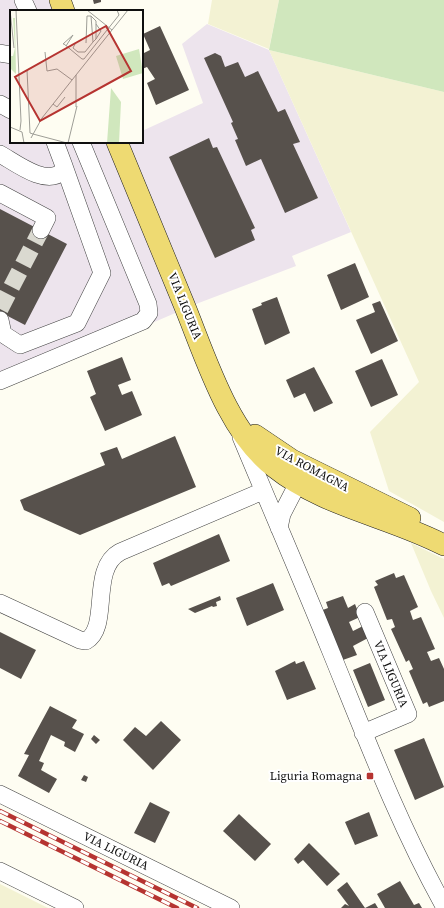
<svg xmlns="http://www.w3.org/2000/svg" width="444" height="908" font-family="'Source Serif 4',serif">
  <style>
    .industrial { fill: #ede4ed }
    .farmland { fill: #f3f2d3 }
    .green { fill: #d0e7bd }
    .building { fill: #57514c }
    .lines { fill: none; stroke-linecap: round; stroke-linejoin: round }
    .minor-tunnel { stroke: #dad9d0; stroke-width: 17; stroke-dasharray: 17 8; stroke-linecap: butt }
    .minor-casing { stroke: #424242; stroke-width: 18 }
    .major-casing { stroke: #202020; stroke-width: 22 }
    .minor { stroke: #fff; stroke-width: 17 }
    .major { stroke: #eeda72; stroke-width: 21 }
    .rail-casing { stroke: #b63431; stroke-width: 4.5 }
    .rail { stroke: #fff; stroke-width: 3; stroke-dasharray: 9; stroke-linecap: butt }
    .poi-dot { fill: #b63431; stroke: #fff; stroke-width: 1.5 }
    .labels { text-anchor: middle; stroke-width: 4; stroke-linejoin: round; paint-order: stroke }
    .street-label { font-size: 12px; fill: #0f0f0f; stroke: #fff }
    .poi-label { font-size: 12px; fill: #0f0f0f; stroke: #fff; text-anchor: end }
    .inset-road { fill: none; stroke: #9e9e97; stroke-width: 1 }
    .view { fill: #b63431; fill-opacity: 0.15; stroke: #b63431; stroke-width: 2 }
    .inset-edge { fill: none; stroke: #0f0f0f; stroke-width: 2 }
  </style>
  <rect width="100%" height="100%" fill="#fefdf2"/>
  <path class="industrial" d="M 0,0 L 52,0 L 56,11 L 11,11 L 11,142 L 142,142 L 142,131 L 203,103 L 182,44 L 207,24 L 269,50 L 351,232 L 292,256 L 296,266 L 196,304 L 0,389 Z"/>
  <path class="farmland" d="M 212,0 L 279,0 L 269,49 L 208,24 Z
    M 269,50 L 444,92 L 444,522 L 389,491 L 370,432 L 419,382 Z
    M 411,543 L 444,559 L 444,618 L 431,591 Z
    M 0,884 L 48,908 L 0,908 Z"/>
  <path class="green" d="M 279,0 L 444,0 L 444,92 L 269,50 Z"/>
  <path class="building" d="M 93,0 L 101,0 L 101,2 L 94,4 Z
    M 160,26 L 189,90 L 156,105 L 147,83 L 155,79 L 147,67 L 142,69 L 142,54 L 150,50 L 143,34 Z
    M 215,53 L 221,56 L 225,67 L 238,62 L 245,77 L 258,71 L 278,112 L 285,109 L 300,142 L 293,144 L 318,198 L 285,213 L 261,159 L 246,166 L 235,140 L 238,139 L 231,123 L 233,122 L 204,58 Z
    M 209,138 L 213,148 L 217,147 L 255,228 L 251,230 L 255,240 L 215,258 L 169,157 Z
    M 0,209 L 67,244 L 25,325 L 0,312 Z
    M 355,263 L 369,297 L 341,310 L 327,275 Z
    M 277,297 L 290,333 L 265,345 L 252,309 L 262,305 L 261,303 Z
    M 380,301 L 398,341 L 371,354 L 356,320 L 375,312 L 372,304 Z
    M 122,357 L 131,380 L 118,385 L 122,395 L 132,391 L 142,415 L 105,431 L 90,397 L 96,394 L 87,371 Z
    M 382,359 L 398,395 L 371,407 L 355,371 Z
    M 314,367 L 333,403 L 314,412 L 305,393 L 294,398 L 286,380 Z
    M 175,436 L 196,487 L 80,535 L 24,510 L 20,500 L 105,465 L 100,453 L 117,447 L 122,459 Z
    M 219,534 L 230,561 L 171,586 L 169,583 L 162,586 L 153,563 Z
    M 394,573 L 396,578 L 404,575 L 418,607 L 410,611 L 413,620 L 421,617 L 435,649 L 427,652 L 431,661 L 439,658 L 444,669 L 444,701 L 429,707 L 427,702 L 423,704 L 409,671 L 413,669 L 409,660 L 406,662 L 391,629 L 395,627 L 392,619 L 387,620 L 374,587 L 378,585 L 375,581 Z
    M 273,583 L 284,610 L 247,626 L 236,598 Z
    M 220,596 L 221,600 L 216,602 L 217,606 L 213,607 L 212,606 L 195,613 L 188,609 Z
    M 343,596 L 348,608 L 355,604 L 360,617 L 349,622 L 353,631 L 363,626 L 368,638 L 353,646 L 357,655 L 340,661 L 320,611 L 328,608 L 326,602 Z
    M 0,632 L 36,650 L 21,679 L 0,668 Z
    M 295,661 L 296,664 L 304,661 L 316,689 L 287,700 L 275,671 Z
    M 370,663 L 385,700 L 368,707 L 353,670 Z
    M 50,706 L 77,720 L 72,728 L 84,734 L 75,752 L 64,746 L 65,742 L 51,735 L 39,761 L 44,763 L 41,770 L 57,779 L 49,793 L 18,776 L 29,755 L 24,754 Z
    M 161,721 L 181,740 L 153,770 L 123,740 L 135,727 L 146,736 Z
    M 94,735 L 100,740 L 96,744 L 91,739 Z
    M 424,738 L 444,787 L 415,800 L 394,750 Z
    M 84,775 L 88,777 L 86,782 L 81,780 Z
    M 150,802 L 170,812 L 155,843 L 134,833 Z
    M 369,812 L 378,836 L 355,845 L 345,822 Z
    M 239,814 L 271,844 L 255,861 L 223,831 Z
    M 309,843 L 340,874 L 327,886 L 303,860 L 298,864 L 294,859 Z
    M 400,881 L 414,905 L 419,903 L 422,908 L 385,908 L 377,894 Z
    M 347,882 L 365,908 L 375,903 L 378,908 L 341,908 L 345,904 L 349,906 L 337,890 Z"/>
  <g class="lines">
    <path class="minor-tunnel" d="M 0,309 L 41,230"/>
    <defs>
      <path id="minor" d="M 23,0 L 28,11
        M 0,53 L 11,55
        M 0,104 L 11,110
        M 0,154 C 16,163 45,186 62,172 L 64,166 L 55,142
        M 0,193 L 47,218 L 41,230
        M 0,320 L 3,334 L 20,345 L 77,323 L 102,273 L 64,166
        M 0,381 L 143,321 L 149,313 L 148,304 L 81,142
        M 241,437 C 271,509 302,580 331,652 C 366,738 399,825 444,906
        M 279,528 L 282,514 L 298,483 L 297,471
        M 0,603 L 80,640 L 86,641 C 111,627 89,569 120,552 L 263,491
        M 363,733 L 408,714 L 365,612
        M 0,794 L 231,908
        M 0,871 L 75,908"/>
      <path id="major" d="M 60,0 L 64,11
        M 117,142 C 139,195 161,249 183,302 C 205,355 227,431 274,467 C 324,507 388,516 444,545
        M 255,435 L 292,460 L 410,518"/>
    </defs>
    <use href="#minor" class="minor-casing"/>
    <use href="#major" class="major-casing"/>
    <use href="#minor" class="minor"/>
    <use href="#major" class="major"/>
    <defs>
      <path id="rail" d="M 0,811 L 197,908
        M 0,821 L 177,908"/>
    </defs>
    <use href="#rail" class="rail-casing"/>
    <use href="#rail" class="rail"/>
  </g>
  <rect class="poi-dot" x="366" y="772" width="8" height="8" rx="2"/>
  <g class="labels">
    <g class="street-label">
      <text transform="translate(185 306) rotate(68)" y="4">VIA LIGURIA</text>
      <text transform="translate(312 469) rotate(28)" y="4">VIA ROMAGNA</text>
      <text transform="translate(391 674) rotate(67)" y="4">VIA LIGURIA</text>
      <text transform="translate(116 851) rotate(26)" y="4">VIA LIGURIA</text>
    </g>
    <g class="poi-label">
      <text x="362" y="780">Liguria Romagna</text>
    </g>
  </g>
  <g transform="translate(10 10)">
    <rect width="133" height="133" fill="#fefdf2"/>
    <path d="M 3,8 L 5,8 L 6,64 L 0,58 L 0,46 L 3,46 L 5,38 ZM 129,39 L 133,63 L 113,69 L 106,46 ZM 101,78 L 111,92 L 109,133 L 97,133 Z" fill="#d0e7bd"/>
    <path class="inset-road" d="M 0,0 L 4,38M 6,0 L 11,111 L 10,120M 77,0 L 102,20M 86,14 L 91,21 L 86,29 L 83,32 L 81,6 L 86,11 L 86,29M 76,33 L 77,6 L 81,6M 65,34 L 63,38 L 68,42 L 75,42 L 83,32M 56,36 L 63,25 L 53,34 L 54,34 L 72,49 L 74,49 L 109,5 L 107,0M 35,42 L 37,61 L 47,59 L 62,70M 17,60 L 20,123 L 23,124M 43,94 L 47,97 L 55,87M 66,97 L 66,65 L 118,0M 0,117 L 12,122 L 14,133M 23,124 L 57,133M 21,128 L 32,108 L 66,65M 58,133 L 67,96"/>
    <path class="view" d="M 96,16 L 121,61 L 30,111 L 5,67 Z"/>
    <rect width="133" height="133" class="inset-edge"/>
  </g>
</svg>
